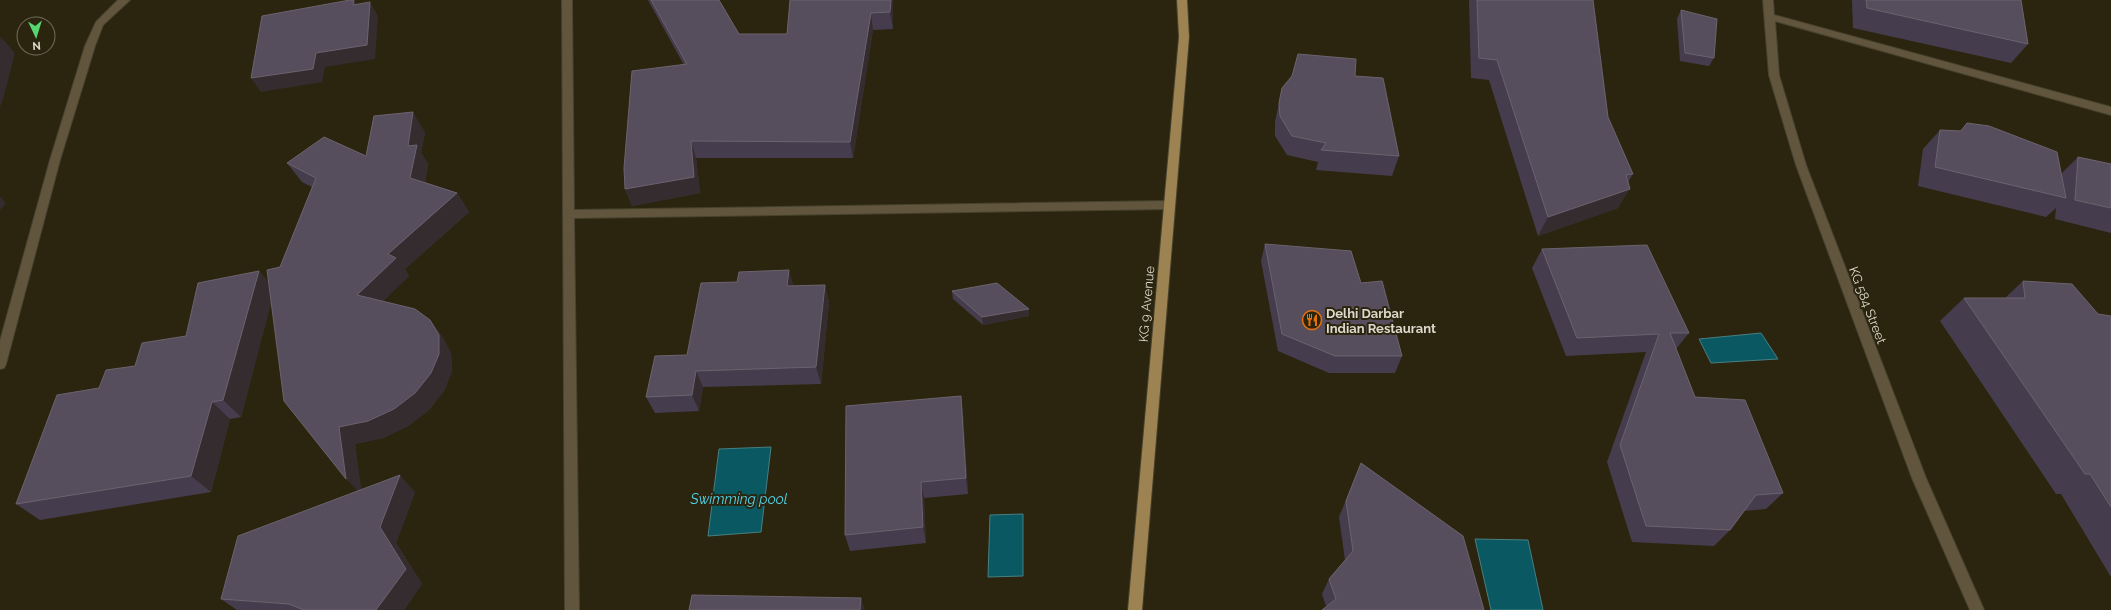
<svg xmlns="http://www.w3.org/2000/svg" width="2111" height="610" font-family="Raleway,sans-serif">
  <style>
    .water { fill: #0a5862; stroke: #497f82 }
    .lines { fill: none; stroke-linecap: round; stroke-linejoin: round }
    .minor-casing { stroke: #47422d; stroke-width: 2 }
    .major-casing { stroke: #47422d; stroke-width: 2 }
    .minor { fill: #61553d; fill-rule: evenodd }
    .major { fill: #9c8351; fill-rule: evenodd }
    .wall { fill: #453d4e }
    .shaded-wall { fill: #342c2f }
    .building { fill: #564e5c; stroke: #6b636e }
    .labels { text-anchor: middle; stroke-width: 4; stroke-linejoin: round; paint-order: stroke }
    .street-label { font-size: 13px; fill: #ddd9cc; stroke: #2b250f }
    .poi-label { font-size: 13px; font-weight: bold; fill: #ddd9cc; stroke: #2b250f; text-anchor: start }
    .water-label { font-size: 14px; font-style: italic; fill: #50d5ea; stroke: #2b250f }
  </style>
  <rect width="100%" height="100%" fill="#2b250f"/>
  <path class="water" d="M 1761,333 L 1778,359 L 1711,363 L 1699,339 Z
    M 771,447 L 761,532 L 708,536 L 719,449 Z
    M 1023,514 L 1023,576 L 988,577 L 990,515 Z
    M 1475,539 L 1528,540 L 1543,610 L 1491,610 Z"/>
  <g class="lines">
    <defs>
      <path id="minor" d="M 118,0 L 130,0 L 103,25 L 95,46 L 60,160 L 6,364 L 4,368 L 0,369 L 0,341 L 50,160 L 85,46 L 96,22 Z
        M 562,0 L 572,0 L 574,210 L 1169,201 L 1175,205 L 1169,209 L 574,218 L 579,610 L 565,610 Z
        M 1763,0 L 1773,0 L 1774,15 L 2111,107 L 2111,115 L 1775,21 L 1779,75 L 1806,165 L 1926,478 L 1984,610 L 1970,610 L 1912,478 L 1796,165 L 1769,75 Z"/>
      <path id="major" d="M 1177,0 L 1187,0 L 1189,37 L 1142,610 L 1128,610 L 1179,37 Z"/>
    </defs>
    <use href="#minor" class="minor-casing"/>
    <use href="#major" class="major-casing"/>
    <use href="#minor" class="minor"/>
    <use href="#major" class="major"/>
  </g>
  <path class="wall" d="M 648,0 L 719,0 L 739,34 L 787,34 L 893,0 L 893,29 L 873,30 L 853,158 L 696,158 L 700,193 L 632,206 L 625,189 L 684,65 Z
    M 1469,0 L 1593,0 L 1608,117 L 1633,174 L 1628,182 L 1618,208 L 1538,236 L 1489,80 L 1471,78 Z
    M 1852,0 L 2021,0 L 2028,44 L 2011,63 L 1853,28 Z
    M 1681,10 L 1714,58 L 1709,66 L 1680,61 L 1677,19 Z
    M 1355,76 L 1399,156 L 1392,176 L 1316,170 L 1318,162 L 1287,155 L 1275,136 L 1275,122 L 1282,88 Z
    M 1967,123 L 2061,174 L 2078,157 L 2111,164 L 2111,233 L 2055,219 L 2056,208 L 2046,217 L 1918,186 L 1923,149 L 1940,130 L 1960,131 Z
    M 425,132 L 421,153 L 428,164 L 425,182 L 457,193 L 469,212 L 405,269 L 409,276 L 383,301 L 430,320 L 443,338 L 451,353 L 452,371 L 444,391 L 429,410 L 408,426 L 383,438 L 355,444 L 361,490 L 415,492 L 396,543 L 422,584 L 404,610 L 237,610 L 221,599 L 358,491 L 271,302 L 241,417 L 230,419 L 211,492 L 40,520 L 16,504 L 99,388 L 135,366 L 186,336 L 259,271 L 269,283 L 280,267 L 312,187 L 302,182 L 287,163 L 366,156 Z
    M 1265,244 L 1361,283 L 1402,356 L 1395,373 L 1329,373 L 1278,351 L 1261,261 Z
    M 1542,249 L 1689,333 L 1676,349 L 1695,397 L 1783,493 L 1766,509 L 1744,511 L 1730,530 L 1714,546 L 1632,542 L 1607,462 L 1646,352 L 1566,356 L 1532,268 Z
    M 2023,281 L 2098,314 L 2111,316 L 2111,577 L 2061,494 L 2056,494 L 1940,321 L 1964,298 L 2005,298 Z
    M 825,285 L 829,303 L 821,384 L 703,387 L 699,411 L 655,413 L 646,397 L 687,355 L 794,286 Z
    M 952,291 L 1029,316 L 983,325 L 953,299 Z
    M 961,396 L 963,414 L 968,494 L 924,498 L 926,543 L 850,551 L 845,535 Z
    M 1361,463 L 1463,536 L 1326,606 L 1322,594 L 1329,579 L 1345,560 L 1339,517 Z"/>
  <path class="shaded-wall" d="M 354,0 L 362,13 L 353,5 Z
    M 891,0 L 893,0 L 893,29 L 890,12 Z
    M 370,2 L 378,16 L 375,59 L 325,67 L 322,82 L 261,92 L 251,78 L 316,53 Z
    M 871,13 L 873,30 L 853,158 L 850,142 Z
    M 1,37 L 15,53 L 3,99 L 0,107 L 0,40 Z
    M 413,112 L 425,132 L 421,153 L 428,164 L 422,196 L 410,178 L 408,146 Z
    M 691,141 L 696,158 L 700,193 L 632,206 L 625,189 Z
    M 1630,189 L 1618,208 L 1538,236 L 1548,217 Z
    M 457,193 L 469,212 L 405,269 L 409,276 L 371,313 L 357,295 L 388,254 Z
    M 0,197 L 6,203 L 0,210 Z
    M 789,270 L 794,287 L 787,286 Z
    M 259,271 L 275,289 L 241,417 L 223,400 Z
    M 825,285 L 829,303 L 821,384 L 816,367 Z
    M 1029,309 L 1029,316 L 983,325 L 982,317 Z
    M 430,320 L 443,338 L 451,353 L 452,371 L 444,391 L 429,410 L 408,426 L 383,438 L 355,444 L 362,495 L 346,479 L 339,427 Z
    M 696,371 L 703,387 L 699,411 L 692,395 Z
    M 961,396 L 963,414 L 968,494 L 966,478 Z
    M 212,402 L 230,419 L 211,492 L 191,476 Z
    M 400,475 L 415,492 L 396,543 L 422,584 L 404,610 L 376,610 L 380,527 Z
    M 921,482 L 924,498 L 926,543 L 923,527 Z
    M 861,598 L 865,610 L 860,610 Z"/>
  <path class="building" d="M 350,0 L 354,0 L 353,5 L 370,2 L 367,45 L 316,53 L 313,69 L 251,78 L 262,16 Z
    M 651,0 L 719,0 L 739,34 L 787,34 L 790,0 L 891,0 L 890,12 L 871,13 L 850,142 L 691,141 L 694,177 L 625,189 L 624,168 L 632,71 L 687,64 Z
    M 1477,0 L 1593,0 L 1608,117 L 1633,174 L 1626,175 L 1630,189 L 1548,217 L 1497,60 L 1479,58 Z
    M 1866,0 L 2021,0 L 2028,44 L 1867,8 Z
    M 1681,10 L 1717,19 L 1714,58 L 1685,53 Z
    M 1298,54 L 1356,59 L 1355,76 L 1383,78 L 1399,156 L 1321,150 L 1326,143 L 1292,136 L 1280,116 L 1279,103 L 1282,88 L 1292,76 Z
    M 413,112 L 408,146 L 417,145 L 410,178 L 457,193 L 388,254 L 396,258 L 357,295 L 415,309 L 430,320 L 439,335 L 439,354 L 431,373 L 415,393 L 394,409 L 368,421 L 339,427 L 346,479 L 284,401 L 267,270 L 280,267 L 316,178 L 287,163 L 324,137 L 366,156 L 374,116 Z
    M 1967,123 L 1989,126 L 2057,152 L 2066,198 L 1935,167 L 1940,130 L 1961,131 Z
    M 2078,157 L 2111,164 L 2111,208 L 2075,200 Z
    M 1265,244 L 1351,251 L 1361,283 L 1382,281 L 1402,356 L 1335,356 L 1282,334 Z
    M 1647,245 L 1689,333 L 1670,333 L 1695,397 L 1745,400 L 1783,493 L 1756,495 L 1730,530 L 1646,526 L 1620,445 L 1659,334 L 1577,338 L 1542,249 Z
    M 789,270 L 787,286 L 825,285 L 816,367 L 696,371 L 692,395 L 646,397 L 655,356 L 687,355 L 701,283 L 737,282 L 739,272 Z
    M 259,271 L 223,400 L 212,402 L 191,476 L 16,504 L 57,395 L 99,388 L 106,370 L 135,366 L 142,343 L 186,336 L 198,283 Z
    M 2023,281 L 2072,284 L 2098,314 L 2111,316 L 2111,507 L 2090,474 L 2085,474 L 1964,298 L 2025,298 Z
    M 997,283 L 1029,309 L 982,317 L 952,291 Z
    M 961,396 L 966,478 L 921,482 L 923,527 L 845,535 L 846,406 Z
    M 1361,463 L 1463,536 L 1484,610 L 1322,610 L 1336,599 L 1329,579 L 1353,551 L 1346,501 Z
    M 400,475 L 380,527 L 406,569 L 376,610 L 304,610 L 289,604 L 221,599 L 238,536 Z
    M 692,595 L 861,598 L 860,610 L 689,610 Z"/>
  <defs>
    <symbol id="restaurant-ring" viewBox="-11 -11 22 22"><circle r="9.5" fill="#2b250f" stroke="#e8710a" stroke-width="1.5"/><path d="M-5-6h1v4h1v-4h1v4h1v-4h1v5L-1.5 .5V6h-2V.5L-5-1ZM5-6V6H3V1.5H1.5Q1.5-4 5-6Z" fill="#e8710a"/></symbol>
  </defs>
  <g fill-rule="evenodd">
    <use href="#restaurant-ring" x="1301" y="309" width="22" height="22"/>
  </g>
  <g class="labels">
    <g class="street-label">
      <text transform="translate(1146 304) rotate(-85)" y="5">KG 9 Avenue</text>
      <text transform="translate(1868 305) rotate(69)" y="5">KG 584 Street</text>
    </g>
    <g class="poi-label">
      <text x="1326" y="318">Delhi Darbar<tspan x="1326" dy="15">Indian Restaurant</tspan></text>
    </g>
    <g class="water-label">
      <text x="739" y="504">Swimming pool</text>
    </g>
  </g>
  <g transform="translate(36 36) rotate(176)"><circle r="19" fill="#2b250f" stroke="#726d5b"/>
  <path d="M0-3L7 15L0 10L-7 15Z" fill="#57d570"/>
  <text y="-6" font-size="11" font-weight="bold" text-anchor="middle" fill="#ddd9cc">N</text>
  </g>
</svg>
